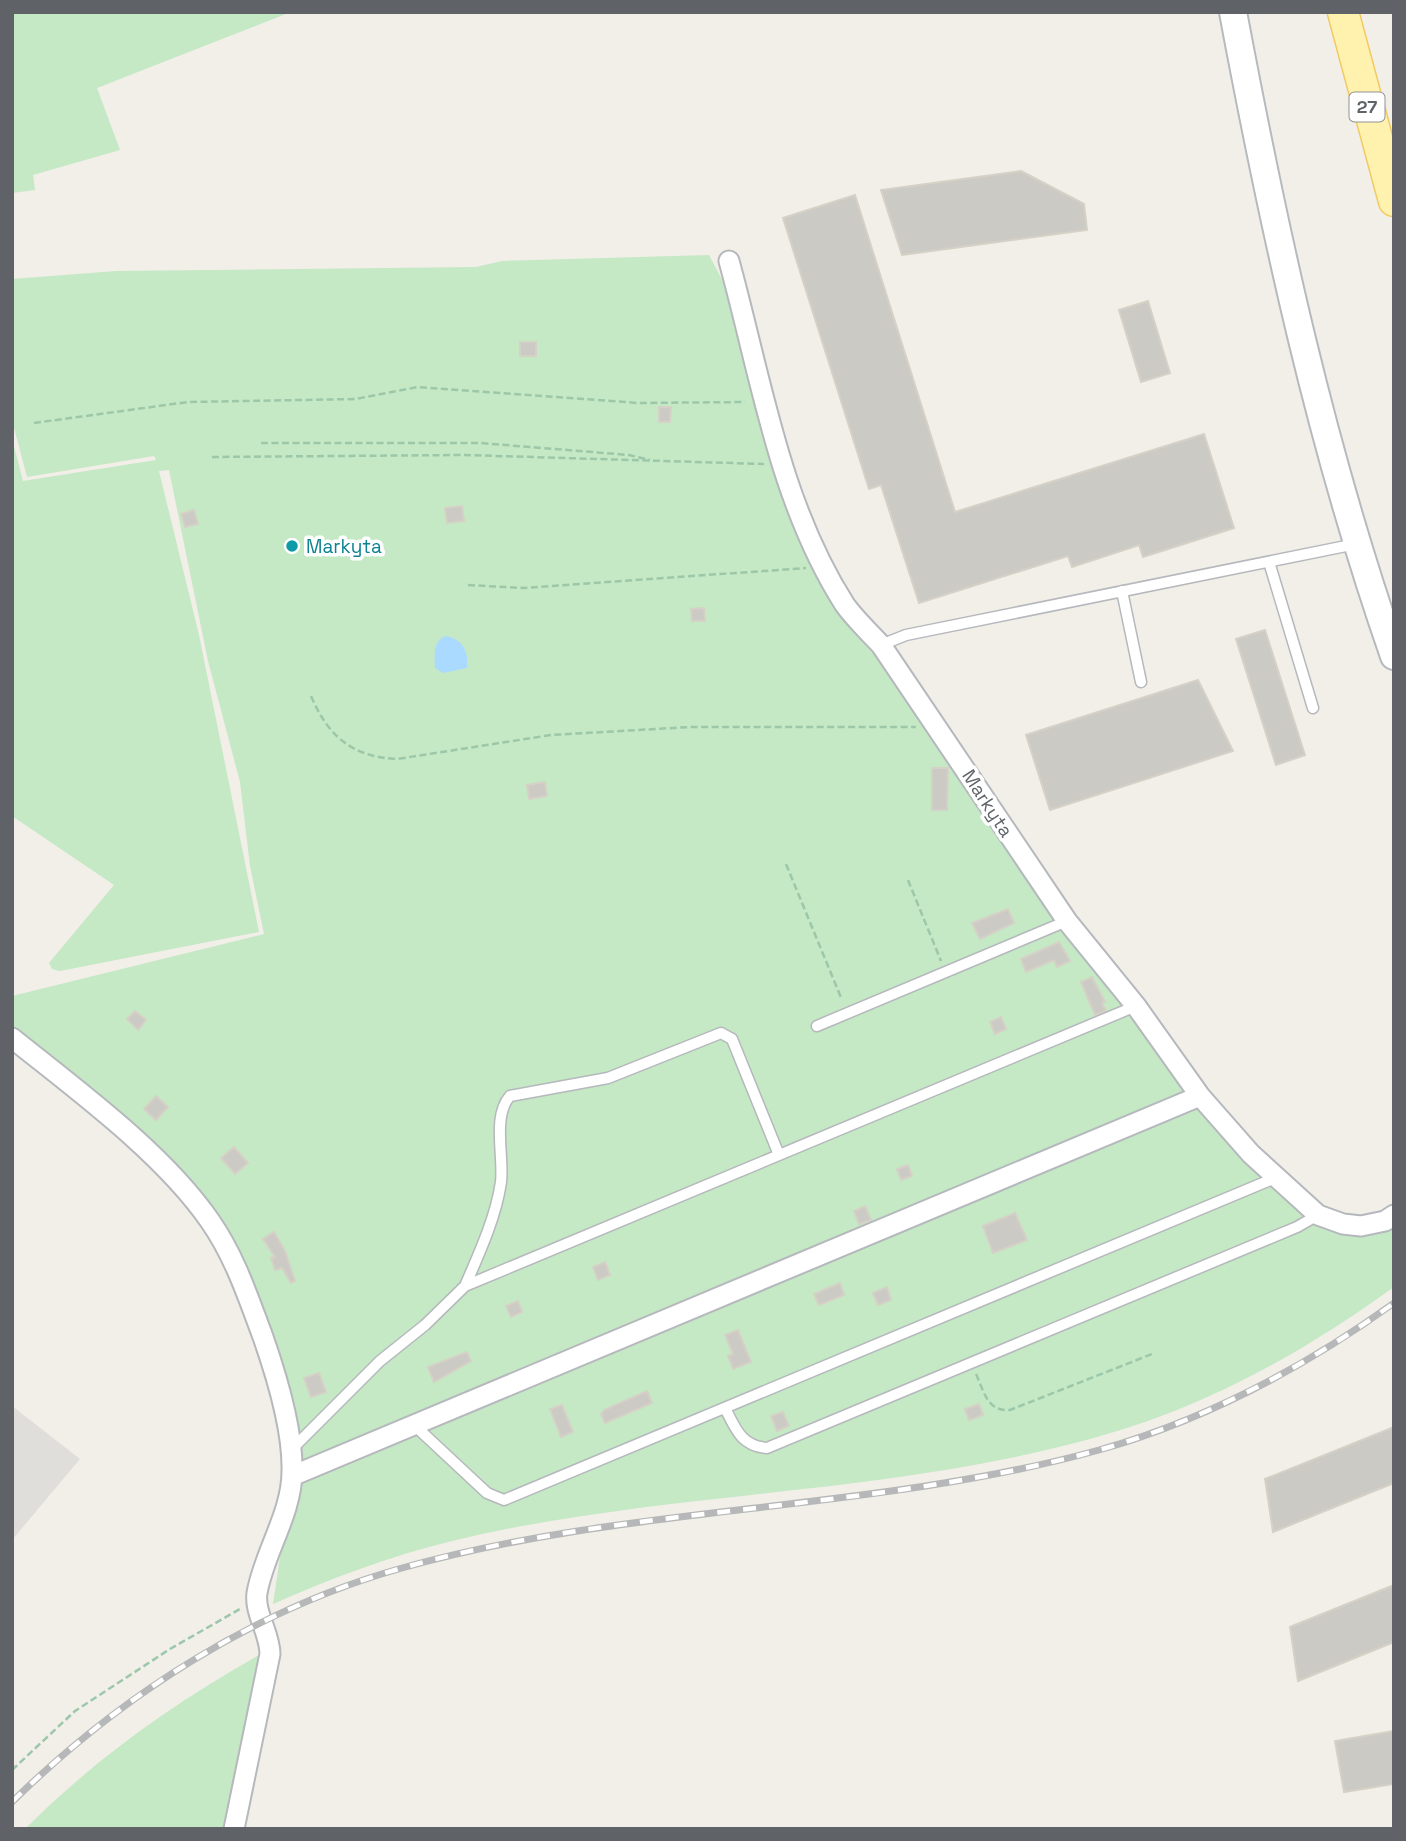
<svg xmlns="http://www.w3.org/2000/svg" width="1406" height="1841" font-family="'Space Grotesk',sans-serif">
  <style>
    .industrial { fill: #e0deda }
    .green { fill: #c5e8c5 }
    .water { fill: #aadaff }
    .building { fill: #cccac5; stroke: #d6d1c6; stroke-width: 2 }
    .lines { fill: none; stroke-linecap: round; stroke-linejoin: round }
    .lane-casing { stroke: #b5b8bc; stroke-width: 13 }
    .street-casing { stroke: #b5b8bc; stroke-width: 23 }
    .secondary-casing { stroke: #b6babf; stroke-width: 30 }
    .primary-casing { stroke: #f2c960; stroke-width: 33 }
    .path { stroke: #9cc7a9; stroke-width: 2.5; stroke-dasharray: 7 3.5; stroke-linecap: butt }
    .lane { stroke: #fff; stroke-width: 10 }
    .street { stroke: #fff; stroke-width: 19 }
    .secondary { stroke: #fff; stroke-width: 26 }
    .primary { stroke: #fff2af; stroke-width: 30 }
    .rail-casing { stroke: #b6b7b8; stroke-width: 7 }
    .rail { stroke: #fff; stroke-width: 4.5; stroke-dasharray: 13; stroke-linecap: butt }
    .culture-dot { fill: #0f9aa8; stroke: #fff; stroke-width: 2.5 }
    .labels { text-anchor: middle; stroke-width: 7; stroke-linejoin: round; paint-order: stroke }
    .shield { fill: #fff; stroke: #8f9295; stroke-width: 2 }
    .shield-label { font-size: 18px; font-weight: bold; fill: #5f6368 }
    .culture-label { font-size: 19px; fill: #0d838f; stroke: #fff; text-anchor: start }
    .street-label { font-size: 19px; fill: #5f6368; stroke: #fff }
  </style>
  <rect width="100%" height="100%" fill="#f1efe8"/>
  <path class="industrial" d="M 12,1406 L 80,1459 L 12,1540 Z"/>
  <path class="green" d="M 12,12 L 291,12 L 97,88 L 120,150 L 33,175 L 35,190 L 12,193 Z
    M 709,255 L 747,327 L 809,539 L 1067,921 L 1306,1214 L 1394,1219 L 1394,1287 C 1318,1342 1234,1391 1145,1422 C 922,1498 679,1486 452,1541 C 390,1556 332,1578 273,1604 L 292,1476 L 276,1374 L 210,1221 L 12,1038 L 12,996 L 264,934 L 250,866 L 240,782 L 208,661 L 169,470 L 159,471 L 199,635 L 259,932 L 60,971 L 52,969 L 49,963 L 114,885 L 12,816 L 12,438 L 23,481 L 156,460 L 154,456 L 27,477 L 12,420 L 12,279 L 116,271 L 476,267 L 502,261 Z
    M 261,1654 L 230,1829 L 25,1829 C 96,1758 174,1703 261,1654 Z"/>
  <path class="water" d="M 445,636 C 462,638 469,651 467,668 L 443,673 L 435,668 C 435,655 432,643 445,636 Z"/>
  <path class="building" d="M 1021,171 L 1084,204 L 1087,230 L 902,255 L 881,190 Z
    M 855,195 L 955,512 L 1204,434 L 1234,528 L 1143,557 L 1139,545 L 1072,567 L 1068,556 L 919,603 L 881,485 L 869,489 L 783,218 Z
    M 1148,301 L 1170,373 L 1141,382 L 1119,310 Z
    M 520,342 L 536,342 L 536,356 L 520,356 Z
    M 659,407 L 671,407 L 670,422 L 659,422 Z
    M 462,506 L 464,521 L 447,523 L 445,508 Z
    M 194,510 L 198,524 L 185,527 L 181,514 Z
    M 704,608 L 705,621 L 692,621 L 691,609 Z
    M 1265,630 L 1305,755 L 1276,765 L 1236,639 Z
    M 1198,680 L 1233,751 L 1050,810 L 1026,735 Z
    M 932,768 L 948,768 L 947,810 L 932,810 Z
    M 545,782 L 547,796 L 529,799 L 527,785 Z
    M 1008,909 L 1014,923 L 980,939 L 972,923 Z
    M 1059,942 L 1070,961 L 1057,967 L 1054,960 L 1026,972 L 1021,959 Z
    M 1092,977 L 1105,1002 L 1102,1003 L 1106,1011 L 1095,1015 L 1081,982 Z
    M 135,1011 L 146,1020 L 138,1030 L 127,1019 Z
    M 1001,1017 L 1006,1029 L 995,1034 L 990,1022 Z
    M 156,1096 L 168,1107 L 156,1120 L 144,1109 Z
    M 234,1147 L 248,1163 L 235,1174 L 221,1158 Z
    M 908,1165 L 912,1176 L 901,1180 L 897,1169 Z
    M 865,1206 L 871,1220 L 859,1224 L 854,1211 Z
    M 1015,1213 L 1027,1240 L 993,1253 L 983,1226 Z
    M 274,1232 L 285,1251 L 295,1281 L 291,1283 L 282,1268 L 275,1270 L 271,1258 L 275,1257 L 263,1239 Z
    M 605,1262 L 610,1275 L 598,1280 L 593,1267 Z
    M 840,1283 L 844,1295 L 819,1305 L 814,1294 Z
    M 887,1287 L 891,1300 L 878,1305 L 873,1293 Z
    M 518,1301 L 522,1312 L 511,1317 L 506,1306 Z
    M 738,1330 L 751,1362 L 733,1369 L 728,1356 L 733,1354 L 725,1335 Z
    M 467,1352 L 471,1361 L 434,1382 L 428,1367 Z
    M 319,1373 L 326,1392 L 311,1397 L 304,1378 Z
    M 647,1391 L 652,1403 L 605,1423 L 601,1414 L 604,1410 Z
    M 979,1404 L 983,1415 L 969,1420 L 965,1409 Z
    M 562,1405 L 573,1432 L 561,1437 L 550,1409 Z
    M 783,1412 L 789,1426 L 777,1431 L 771,1416 Z
    M 1394,1427 L 1394,1483 L 1273,1532 L 1265,1479 Z
    M 1394,1585 L 1394,1642 L 1298,1681 L 1290,1627 Z
    M 1394,1731 L 1394,1784 L 1344,1792 L 1335,1741 Z"/>
  <g class="lines">
    <defs>
      <path id="lane" d="M 1269,562 L 1313,708
        M 1122,591 L 1141,682
        M 881,645 L 906,635 L 1356,544
        M 817,1026 L 1067,921
        M 465,1286 C 479,1254 496,1217 501,1182 C 504,1156 492,1116 510,1096 L 608,1078 L 721,1033 L 732,1039 L 779,1155
        M 726,1410 C 736,1430 742,1446 767,1448 L 1297,1227 L 1318,1215
        M 413,1424 L 487,1493 L 504,1500 L 1275,1178
        M 292,1449 L 380,1361 L 425,1325 L 465,1286 L 1136,1006"/>
      <path id="street" d="M 729,261 C 761,377 779,502 845,605 C 855,619 869,632 881,645 L 1067,921 L 1136,1006 L 1200,1096 L 1251,1154 L 1318,1215 L 1343,1224 L 1361,1226 L 1385,1221 L 1394,1215
        M 12,1038 C 78,1091 163,1153 210,1221 C 235,1257 248,1297 263,1337 C 277,1377 293,1429 292,1471 C 292,1514 264,1552 257,1593 C 254,1613 270,1633 270,1654 L 234,1829
        M 292,1476 L 1200,1096"/>
      <path id="secondary" d="M 1233,12 C 1274,230 1321,447 1394,656"/>
      <path id="primary" d="M 1343,12 L 1394,201"/>
    </defs>
    <use href="#lane" class="lane-casing"/>
    <use href="#street" class="street-casing"/>
    <use href="#secondary" class="secondary-casing"/>
    <use href="#primary" class="primary-casing"/>
    <path class="path" d="M 34,423 L 188,402 L 355,399 L 418,387 L 638,403 L 745,402
      M 261,443 L 480,443 L 629,455 L 650,460
      M 212,457 L 465,455 L 764,464
      M 468,585 L 523,588 L 806,568
      M 311,696 C 328,736 352,757 397,759 L 551,735 L 690,727 L 916,727
      M 786,864 L 842,1000
      M 908,880 L 941,961
      M 976,1374 C 984,1391 987,1412 1010,1410 L 1152,1354
      M 12,1770 L 75,1711 L 170,1649 L 240,1609"/>
    <use href="#lane" class="lane"/>
    <use href="#street" class="street"/>
    <use href="#secondary" class="secondary"/>
    <use href="#primary" class="primary"/>
    <defs>
      <path id="rail" d="M 12,1802 C 120,1696 255,1609 402,1568 C 629,1504 871,1513 1099,1450 C 1205,1420 1305,1367 1394,1303"/>
    </defs>
    <use href="#rail" class="rail-casing"/>
    <use href="#rail" class="rail"/>
  </g>
  <circle class="culture-dot" cx="292" cy="546" r="7"/>
  <g class="labels">
    <rect class="shield" x="1349.5" y="92.5" width="35" height="29" rx="5"/>
    <g class="shield-label">
      <text x="1367" y="113">27</text>
    </g>
    <g class="culture-label">
      <text x="306" y="553">Markyta</text>
    </g>
    <g class="street-label">
      <text transform="translate(988 803) rotate(57)" y="7">Markyta</text>
    </g>
  </g>
  <rect width="1406" height="1841" fill="none" stroke="#5f6368" stroke-width="28"/>
</svg>
